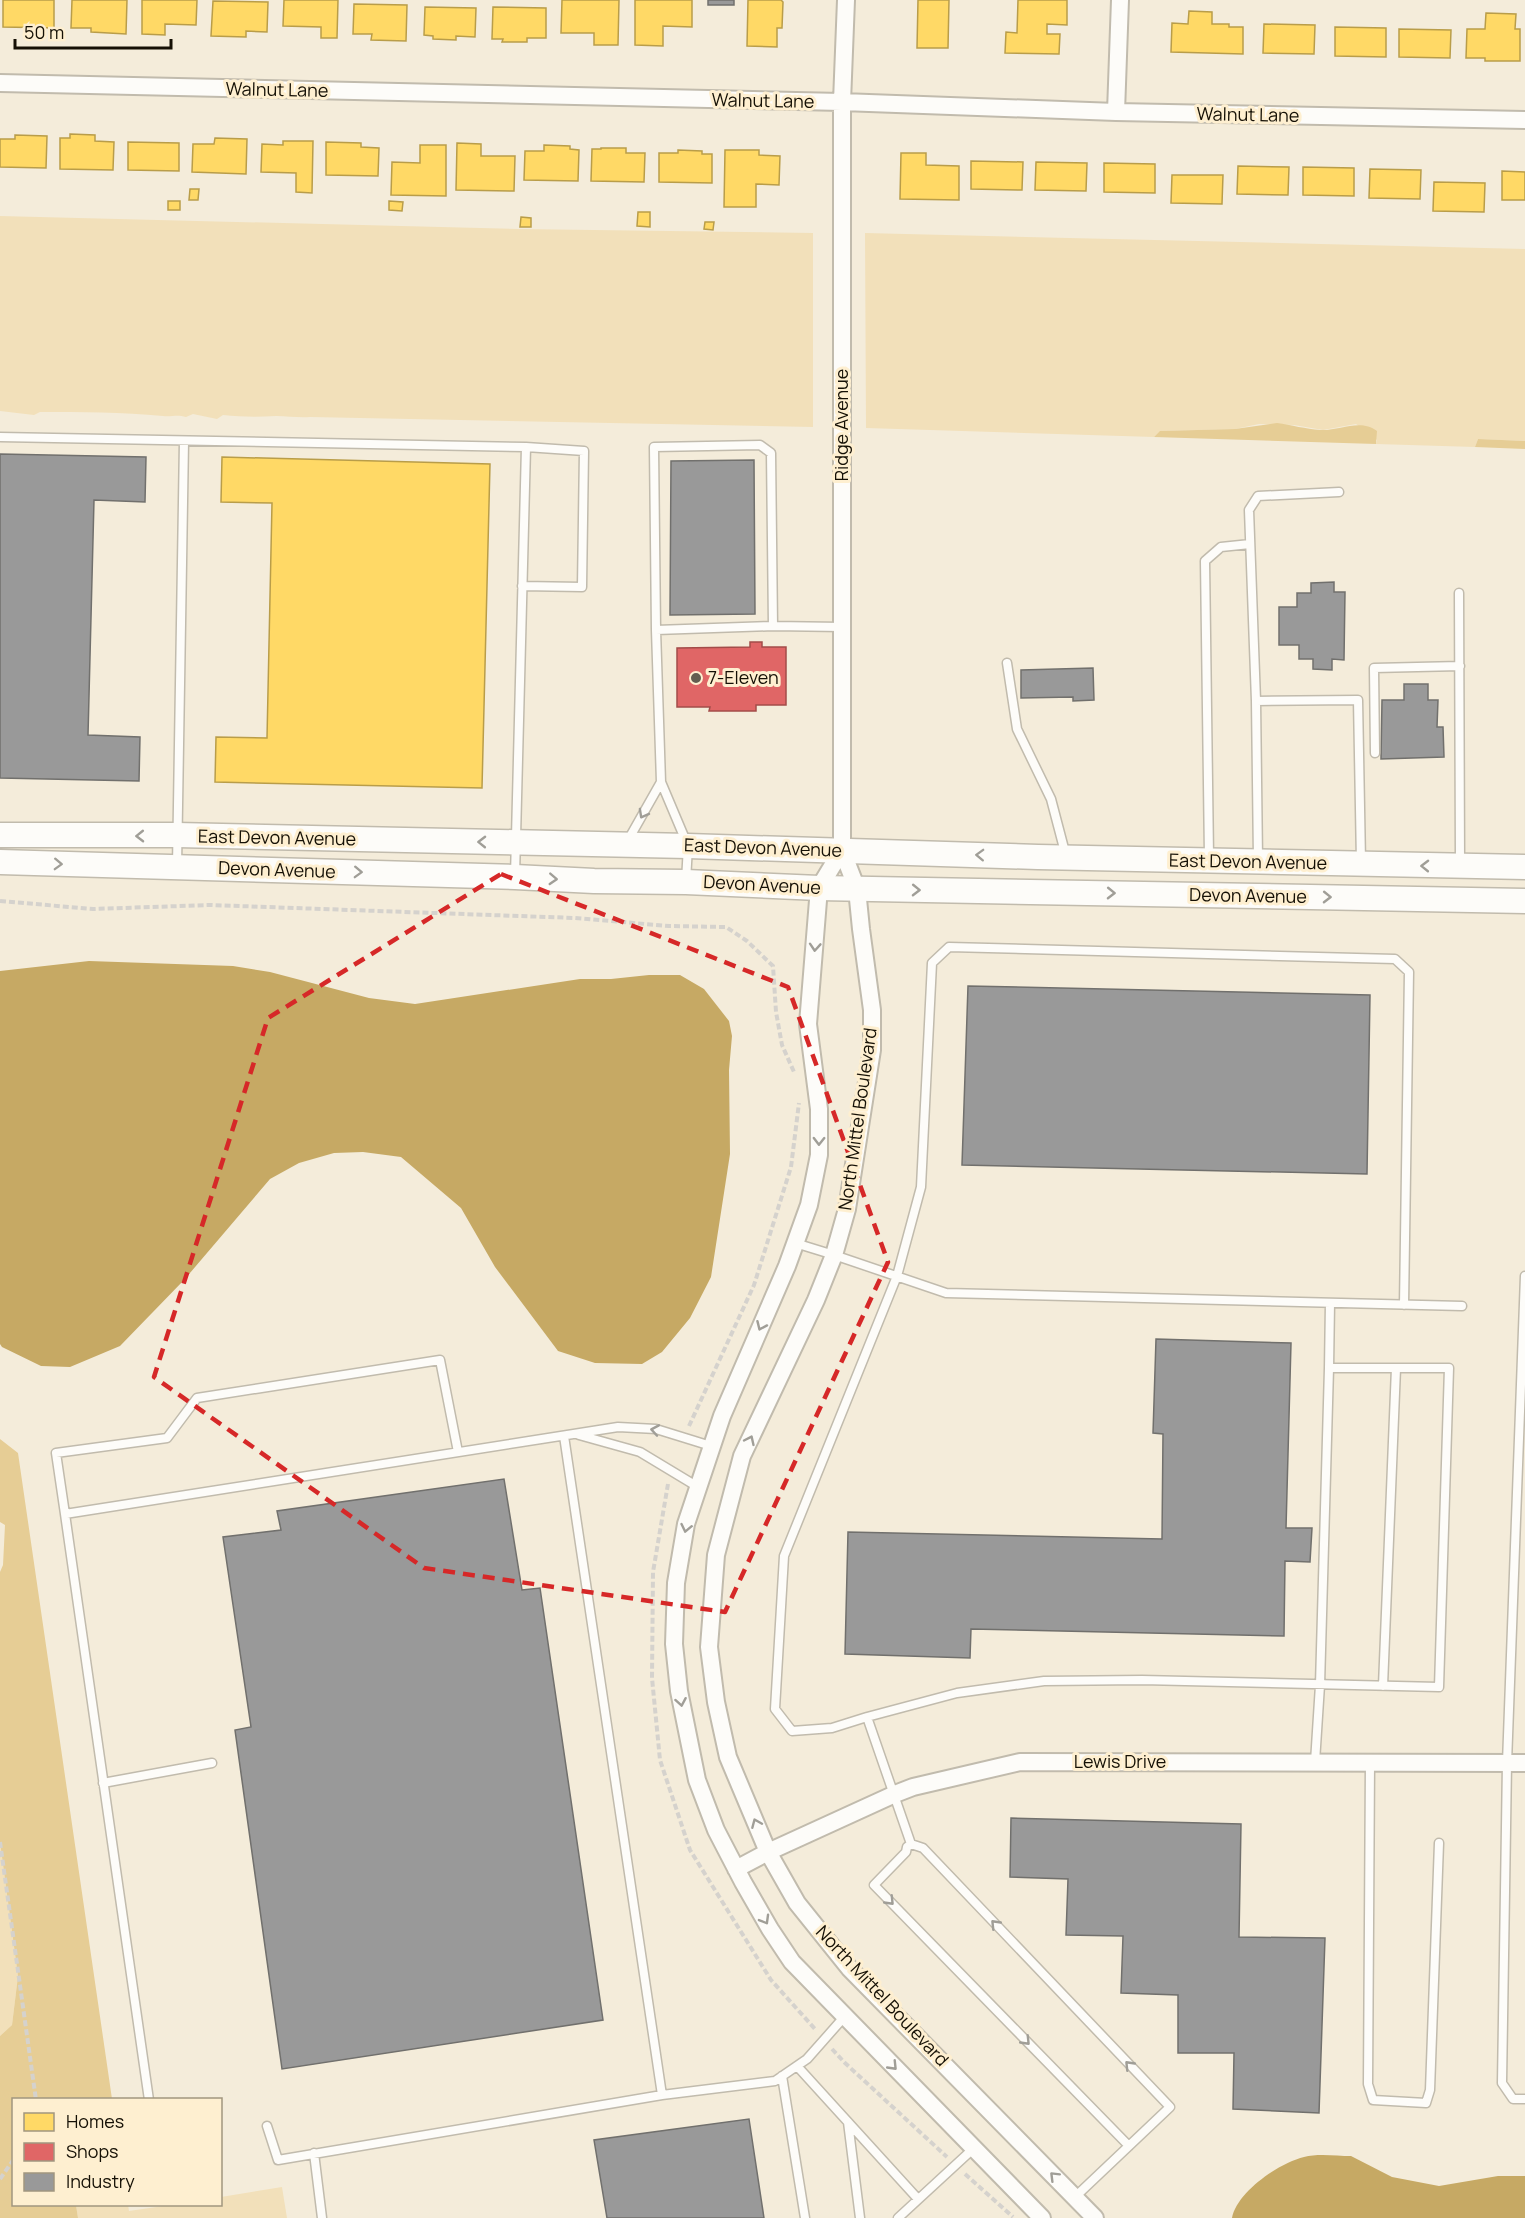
<svg xmlns="http://www.w3.org/2000/svg" width="1525" height="2218" font-family="Manrope,sans-serif">
  <style>
    .green { fill: #f2e0ba }
    .forest { fill: #e6cd95 }
    .water { fill: #c6a964 }
    .homes { fill: #ffd966; stroke: #b99d49; stroke-width: 1.5 }
    .shops { fill: #e06666; stroke: #a34c49; stroke-width: 1.5 }
    .industry { fill: #999; stroke: #71706d; stroke-width: 1.5 }
    .lines { fill: none; stroke-linecap: round; stroke-linejoin: round }
    .service-casing { stroke: #c1bbad; stroke-width: 11 }
    .minor-casing { stroke: #c1bbad; stroke-width: 20 }
    .secondary-casing { stroke: #c1bbad; stroke-width: 27 }
    .path { stroke: #d5d2cd; stroke-width: 4; stroke-dasharray: 6 3; stroke-linecap: butt }
    .service { stroke: #fdfcf9; stroke-width: 8 }
    .minor { stroke: #fdfcf9; stroke-width: 16 }
    .secondary { stroke: #fdfcf9; stroke-width: 24 }
    .oneway { stroke: #a09e97 }
    .marked { fill: none; stroke: #d62828; stroke-width: 4.5; stroke-dasharray: 12 8; stroke-linejoin: round }
    .poi-dot { fill: #635d50; stroke: #feefd0; stroke-width: 2 }
    .labels { text-anchor: middle; stroke-width: 6; stroke-linejoin: round; paint-order: stroke }
    .street-label { font-size: 18px; fill: #151005; stroke: #feefd0 }
    .poi-label { font-size: 18px; fill: #151005; stroke: #feefd0; text-anchor: start }
  </style>
  <rect width="100%" height="100%" fill="#f4ecda"/>
  <path class="green" d="M 0,216 L 518,229 L 813,233 L 813,427 L 310,417 C 299,418 288,416 276,416 C 258,417 241,417 223,415 L 217,419 L 193,414 L 186,417 C 177,414 172,417 163,416 C 122,412 81,412 40,412 L 34,415 L 0,411 Z
    M 865,233 L 1525,249 L 1525,441 L 1478,439 L 1475,447 L 1376,444 L 1377,440 L 1356,424 L 1323,430 L 1294,425 L 1259,424 L 1235,429 L 1161,431 L 1154,437 L 866,428 Z
    M 0,1842 L 18,1976 L 12,2025 L 0,2036 Z
    M 282,2187 L 287,2218 L 78,2218 L 76,2205 L 128,2205 L 129,2211 L 170,2205 L 220,2204 L 221,2197 Z"/>
  <path class="forest" d="M 1277,423 C 1291,425 1306,429 1320,430 C 1340,431 1360,418 1377,431 L 1376,444 L 1154,437 L 1160,431 L 1235,429 Z
    M 1478,439 L 1525,441 L 1525,449 L 1475,447 Z
    M 0,1439 L 18,1453 L 112,2099 L 14,2100 L 14,2204 L 76,2205 L 78,2218 L 0,2218 L 0,2036 L 12,2025 L 18,1976 L 0,1842 L 0,1572 L 3,1565 L 5,1525 L 0,1522 Z"/>
  <path class="water" d="M 89,961 L 233,966 L 270,972 L 369,998 L 415,1004 L 580,979 L 611,979 L 649,975 L 680,975 L 704,989 L 729,1021 L 732,1036 L 729,1070 L 730,1154 L 711,1277 L 690,1318 L 662,1352 L 642,1364 L 595,1363 L 558,1351 L 495,1267 L 461,1208 L 401,1157 L 363,1152 L 334,1153 L 299,1163 L 270,1179 L 184,1280 L 120,1346 L 70,1367 L 41,1366 L 2,1347 L 0,1344 L 0,971 Z
    M 1351,2156 L 1392,2177 L 1439,2186 L 1498,2176 L 1525,2176 L 1525,2218 L 1232,2218 C 1237,2192 1279,2163 1304,2157 C 1318,2153 1337,2156 1351,2156 Z"/>
  <path class="homes" d="M 3,0 L 54,0 L 54,28 L 3,27 Z
    M 72,0 L 127,0 L 126,34 L 91,32 L 91,28 L 71,28 Z
    M 142,0 L 197,0 L 196,25 L 165,24 L 165,35 L 142,34 Z
    M 284,0 L 338,0 L 337,38 L 321,38 L 321,27 L 283,26 Z
    M 562,0 L 619,0 L 618,45 L 594,45 L 594,33 L 561,33 Z
    M 635,0 L 692,0 L 692,27 L 663,26 L 663,46 L 635,45 Z
    M 748,0 L 781,0 L 783,2 L 782,28 L 777,28 L 777,47 L 747,46 Z
    M 918,0 L 949,0 L 948,48 L 917,48 Z
    M 1018,0 L 1067,0 L 1067,25 L 1047,24 L 1047,34 L 1060,34 L 1059,54 L 1005,53 L 1006,32 L 1017,33 Z
    M 213,1 L 268,2 L 267,32 L 246,31 L 246,37 L 211,36 Z
    M 354,4 L 407,5 L 406,41 L 371,40 L 372,34 L 353,34 Z
    M 425,7 L 476,8 L 475,37 L 456,36 L 456,40 L 433,39 L 433,36 L 424,35 Z
    M 493,7 L 546,8 L 546,38 L 527,38 L 527,42 L 502,42 L 503,39 L 492,39 Z
    M 1189,11 L 1212,12 L 1212,24 L 1229,24 L 1229,27 L 1243,27 L 1243,54 L 1171,52 L 1172,23 L 1188,24 Z
    M 1486,13 L 1516,14 L 1515,29 L 1520,29 L 1520,61 L 1485,61 L 1485,58 L 1466,58 L 1467,29 L 1485,29 Z
    M 1264,24 L 1315,25 L 1314,54 L 1263,53 Z
    M 1335,27 L 1386,28 L 1386,57 L 1335,56 Z
    M 1399,29 L 1451,30 L 1450,58 L 1399,57 Z
    M 70,134 L 95,135 L 95,141 L 114,142 L 113,170 L 60,169 L 60,138 L 70,138 Z
    M 15,135 L 47,136 L 46,168 L 0,167 L 0,139 L 15,139 Z
    M 215,138 L 247,139 L 246,174 L 192,172 L 193,144 L 214,144 Z
    M 283,141 L 313,141 L 312,193 L 296,192 L 296,173 L 261,172 L 262,144 L 283,145 Z
    M 128,142 L 179,143 L 179,171 L 128,170 Z
    M 326,142 L 361,143 L 361,147 L 379,148 L 378,176 L 326,175 Z
    M 457,143 L 481,144 L 481,156 L 515,156 L 514,191 L 456,190 Z
    M 420,145 L 446,145 L 446,196 L 391,195 L 392,162 L 420,163 Z
    M 544,145 L 570,146 L 570,149 L 579,150 L 578,181 L 524,180 L 525,151 L 544,151 Z
    M 601,148 L 626,148 L 626,153 L 645,153 L 644,182 L 591,181 L 592,149 L 601,149 Z
    M 678,150 L 702,151 L 702,154 L 712,154 L 712,183 L 659,182 L 659,153 L 678,153 Z
    M 725,150 L 759,150 L 759,155 L 780,156 L 779,185 L 756,184 L 756,207 L 724,207 Z
    M 901,153 L 926,153 L 926,165 L 959,166 L 959,200 L 900,199 Z
    M 971,161 L 1023,162 L 1022,190 L 971,189 Z
    M 1036,162 L 1087,163 L 1086,191 L 1035,190 Z
    M 1104,163 L 1155,164 L 1155,193 L 1104,192 Z
    M 1238,166 L 1289,167 L 1288,195 L 1237,194 Z
    M 1303,167 L 1354,168 L 1354,196 L 1303,195 Z
    M 1370,169 L 1421,170 L 1420,199 L 1369,198 Z
    M 1502,171 L 1525,172 L 1525,200 L 1502,200 Z
    M 1172,175 L 1223,175 L 1222,204 L 1171,203 Z
    M 1434,182 L 1485,183 L 1484,212 L 1433,211 Z
    M 190,189 L 199,189 L 198,200 L 189,200 Z
    M 168,201 L 180,201 L 180,210 L 168,210 Z
    M 389,201 L 403,202 L 402,211 L 389,210 Z
    M 638,212 L 650,212 L 650,227 L 637,226 Z
    M 521,217 L 531,218 L 531,227 L 520,227 Z
    M 705,222 L 714,222 L 713,230 L 704,229 Z
    M 222,457 L 490,464 L 482,788 L 215,782 L 216,737 L 267,738 L 272,503 L 221,502 Z"/>
  <path class="shops" d="M 750,642 L 762,642 L 762,647 L 786,647 L 786,705 L 756,705 L 756,711 L 709,711 L 710,707 L 677,707 L 677,648 L 750,647 Z"/>
  <path class="industry" d="M 708,0 L 734,0 L 734,5 L 708,5 Z
    M 0,454 L 146,457 L 145,502 L 94,500 L 88,735 L 140,737 L 139,781 L 0,778 Z
    M 754,460 L 755,614 L 670,615 L 671,461 Z
    M 1334,582 L 1334,592 L 1345,592 L 1344,660 L 1332,659 L 1332,670 L 1313,669 L 1313,659 L 1299,659 L 1299,645 L 1279,645 L 1279,607 L 1297,607 L 1297,593 L 1311,593 L 1311,583 Z
    M 1093,668 L 1094,700 L 1073,701 L 1073,697 L 1021,698 L 1021,670 Z
    M 1404,684 L 1428,684 L 1428,700 L 1438,700 L 1437,727 L 1443,727 L 1444,757 L 1381,759 L 1382,700 L 1404,700 Z
    M 968,986 L 1370,995 L 1367,1174 L 962,1165 Z
    M 1156,1339 L 1291,1343 L 1286,1528 L 1312,1528 L 1310,1562 L 1285,1561 L 1284,1636 L 971,1629 L 970,1658 L 845,1654 L 848,1532 L 1162,1539 L 1163,1434 L 1153,1433 Z
    M 504,1479 L 522,1590 L 540,1588 L 603,2020 L 282,2069 L 235,1730 L 251,1727 L 223,1537 L 281,1530 L 277,1511 Z
    M 1011,1818 L 1241,1824 L 1239,1937 L 1325,1938 L 1319,2113 L 1233,2109 L 1234,2053 L 1178,2053 L 1178,1995 L 1121,1993 L 1123,1936 L 1066,1935 L 1068,1879 L 1010,1877 Z
    M 749,2119 L 764,2218 L 607,2218 L 594,2140 Z"/>
  <g class="lines">
    <defs>
      <path id="service" d="M 0,437 L 526,447 L 515,876
        M 522,586 L 582,587 L 584,451 L 526,447
        M 1459,593 L 1460,863
        M 656,630 L 773,626
        M 1007,663 L 1017,729 L 1051,799 L 1066,856
        M 1256,701 L 1249,510 L 1258,496 L 1339,492
        M 1375,753 L 1374,668 L 1460,666
        M 627,842 L 661,782
        M 1209,857 L 1205,561 L 1221,547 L 1250,544
        M 1258,859 L 1256,701 L 1358,700 L 1361,862
        M 177,866 L 184,441
        M 686,881 L 688,846 L 661,782 L 656,630 L 654,447 L 760,445 L 771,453 L 773,626 L 842,627
        M 795,1243 L 834,1255 L 946,1293 L 1462,1306
        M 1525,1276 L 1507,1763 L 1502,2083 L 1513,2099 L 1525,2099
        M 579,1435 L 640,1452 L 698,1487
        M 65,1514 L 56,1453 L 167,1438 L 197,1398 L 440,1360 L 458,1452
        M 1383,1686 L 1396,1368
        M 867,1717 L 957,1693 L 1044,1681 L 1142,1680 L 1439,1687 L 1449,1368 L 1329,1368 L 1330,1303
        M 1315,1762 L 1320,1685 L 1329,1368
        M 1370,1762 L 1368,2084 L 1373,2100 L 1426,2103 L 1430,2090 L 1439,1843
        M 103,1783 L 212,1763
        M 911,1844 L 867,1717 L 832,1728 L 792,1731 L 775,1709 L 784,1556 L 897,1276 L 921,1187 L 932,963 L 949,947 L 1395,959 L 1409,972 L 1404,1305
        M 797,2066 L 918,2199
        M 782,2076 L 805,2218
        M 662,2095 L 775,2081 L 807,2059 L 845,2016
        M 149,2100 L 65,1514 L 618,1427 L 656,1429 L 711,1446
        M 848,2122 L 860,2218
        M 267,2126 L 278,2160 L 662,2095 L 564,1436
        M 314,2153 L 322,2218
        M 1075,2197 L 1170,2107 L 923,1848 L 911,1844 L 907,1847 L 906,1852 L 874,1885 L 1129,2146
        M 898,2218 L 974,2148"/>
      <path id="minor" d="M 846,0 L 842,102 L 842,850 L 857,889 L 861,929 L 872,1010 L 872,1050 L 847,1209 L 834,1255 L 816,1300 L 742,1456 L 716,1555 L 709,1647 L 716,1702 L 728,1757 L 768,1852 L 797,1903 L 850,1969 L 1095,2218
        M 0,83 L 842,102 L 1116,112 L 1525,120
        M 1116,112 L 1120,0
        M 842,850 L 819,888 L 808,1024 L 819,1109 L 819,1155 L 809,1205 L 787,1266 L 722,1416 L 686,1524 L 676,1583 L 674,1644 L 679,1691 L 697,1780 L 716,1830 L 743,1882 L 770,1929 L 792,1962 L 1042,2218
        M 736,1869 L 768,1852 L 895,1794 L 913,1787 L 1020,1762 L 1525,1763"/>
      <path id="secondary" d="M 0,835 L 177,835 L 688,846 L 1038,857 L 1525,867
        M 0,862 L 515,877 L 594,881 L 686,882 L 819,888 L 1525,901"/>
    </defs>
    <use href="#service" class="service-casing"/>
    <use href="#minor" class="minor-casing"/>
    <use href="#secondary" class="secondary-casing"/>
    <path class="path" d="M 0,901 L 93,909 L 210,905 L 575,918 L 669,926 L 726,927 L 747,941 L 773,966 L 776,1012 L 782,1045 L 794,1072
      M 689,1426 L 754,1285 L 791,1167 L 799,1103
      M 668,1484 L 653,1572 L 652,1678 L 660,1760 L 690,1850 L 771,1980 L 815,2029
      M 0,1842 L 36,2100
      M 832,2049 L 845,2063 L 947,2157
      M 965,2174 L 1013,2217
      M 0,2179 L 14,2159"/>
    <use href="#service" class="service"/>
    <use href="#minor" class="minor"/>
    <use href="#secondary" class="secondary"/>
  </g>
  <defs><path id="oneway-chevron" d="M-2-3.5L2.5 0L-2 3.5" fill="none" stroke-width="1.6" stroke-linecap="round" stroke-linejoin="round" transform="scale(1.5)"/></defs>
  <g class="oneway">
    <use href="#oneway-chevron" transform="translate(643 814) rotate(119)"/>
    <use href="#oneway-chevron" transform="translate(140 836) rotate(179)"/>
    <use href="#oneway-chevron" transform="translate(482 842) rotate(-179)"/>
    <use href="#oneway-chevron" transform="translate(980 855) rotate(-178)"/>
    <use href="#oneway-chevron" transform="translate(58 864) rotate(2)"/>
    <use href="#oneway-chevron" transform="translate(1425 866) rotate(-179)"/>
    <use href="#oneway-chevron" transform="translate(358 872) rotate(2)"/>
    <use href="#oneway-chevron" transform="translate(553 879) rotate(3)"/>
    <use href="#oneway-chevron" transform="translate(916 890) rotate(1)"/>
    <use href="#oneway-chevron" transform="translate(1111 893) rotate(1)"/>
    <use href="#oneway-chevron" transform="translate(1327 897) rotate(1)"/>
    <use href="#oneway-chevron" transform="translate(815 947) rotate(94)"/>
    <use href="#oneway-chevron" transform="translate(819 1141) rotate(91)"/>
    <use href="#oneway-chevron" transform="translate(761 1326) rotate(114)"/>
    <use href="#oneway-chevron" transform="translate(655 1430) rotate(-170)"/>
    <use href="#oneway-chevron" transform="translate(750 1440) rotate(-65)"/>
    <use href="#oneway-chevron" transform="translate(686 1528) rotate(102)"/>
    <use href="#oneway-chevron" transform="translate(681 1702) rotate(80)"/>
    <use href="#oneway-chevron" transform="translate(756 1823) rotate(-113)"/>
    <use href="#oneway-chevron" transform="translate(890 1901) rotate(46)"/>
    <use href="#oneway-chevron" transform="translate(765 1920) rotate(60)"/>
    <use href="#oneway-chevron" transform="translate(995 1924) rotate(-134)"/>
    <use href="#oneway-chevron" transform="translate(1026 2041) rotate(46)"/>
    <use href="#oneway-chevron" transform="translate(1129 2065) rotate(-134)"/>
    <use href="#oneway-chevron" transform="translate(893 2066) rotate(46)"/>
    <use href="#oneway-chevron" transform="translate(1054 2176) rotate(-135)"/>
  </g>
  <path class="marked" d="M 501,874 L 788,987 L 888,1262 L 725,1612 L 424,1568 L 154,1377 L 268,1018 Z"/>
  <circle class="poi-dot" cx="696" cy="678" r="6"/>
  <g class="labels">
    <g class="street-label">
      <text transform="translate(277 90) rotate(1)" y="6">Walnut Lane</text>
      <text transform="translate(763 101) rotate(1)" y="6">Walnut Lane</text>
      <text transform="translate(1248 115) rotate(1)" y="6">Walnut Lane</text>
      <text transform="translate(842 425) rotate(-90)" y="6">Ridge Avenue</text>
      <text transform="translate(277 838) rotate(1)" y="6">East Devon Avenue</text>
      <text transform="translate(763 848) rotate(2)" y="6">East Devon Avenue</text>
      <text transform="translate(1248 862) rotate(1)" y="6">East Devon Avenue</text>
      <text transform="translate(277 870) rotate(2)" y="6">Devon Avenue</text>
      <text transform="translate(762 885) rotate(3)" y="6">Devon Avenue</text>
      <text transform="translate(1248 896) rotate(1)" y="6">Devon Avenue</text>
      <text transform="translate(858 1119) rotate(-82)" y="6">North Mittel Boulevard</text>
      <text x="1120" y="1768">Lewis Drive</text>
      <text transform="translate(882 1996) rotate(47)" y="6">North Mittel Boulevard</text>
    </g>
    <g class="poi-label">
      <text x="708" y="684">7-Eleven</text>
    </g>
  </g>
  <rect x="12" y="2098" width="210" height="108" fill="#feefd0" stroke="#a1967f" stroke-width="1.5"/>
  <rect x="24" y="2113" width="30" height="18" fill="#ffd966" stroke="#a1967f" stroke-width="1.5"/>
  <text x="66" y="2128" font-size="18" fill="#151005">Homes</text>
  <rect x="24" y="2143" width="30" height="18" fill="#e06666" stroke="#a1967f" stroke-width="1.5"/>
  <text x="66" y="2158" font-size="18" fill="#151005">Shops</text>
  <rect x="24" y="2173" width="30" height="18" fill="#999999" stroke="#a1967f" stroke-width="1.5"/>
  <text x="66" y="2188" font-size="18" fill="#151005">Industry</text>
  <path d="M15 39v9h156v-9" fill="none" stroke="#151005" stroke-width="3"/>
  <text x="24" y="39" font-size="18" fill="#151005" stroke="#feefd0" stroke-width="4.5" paint-order="stroke">50 m</text>
</svg>
